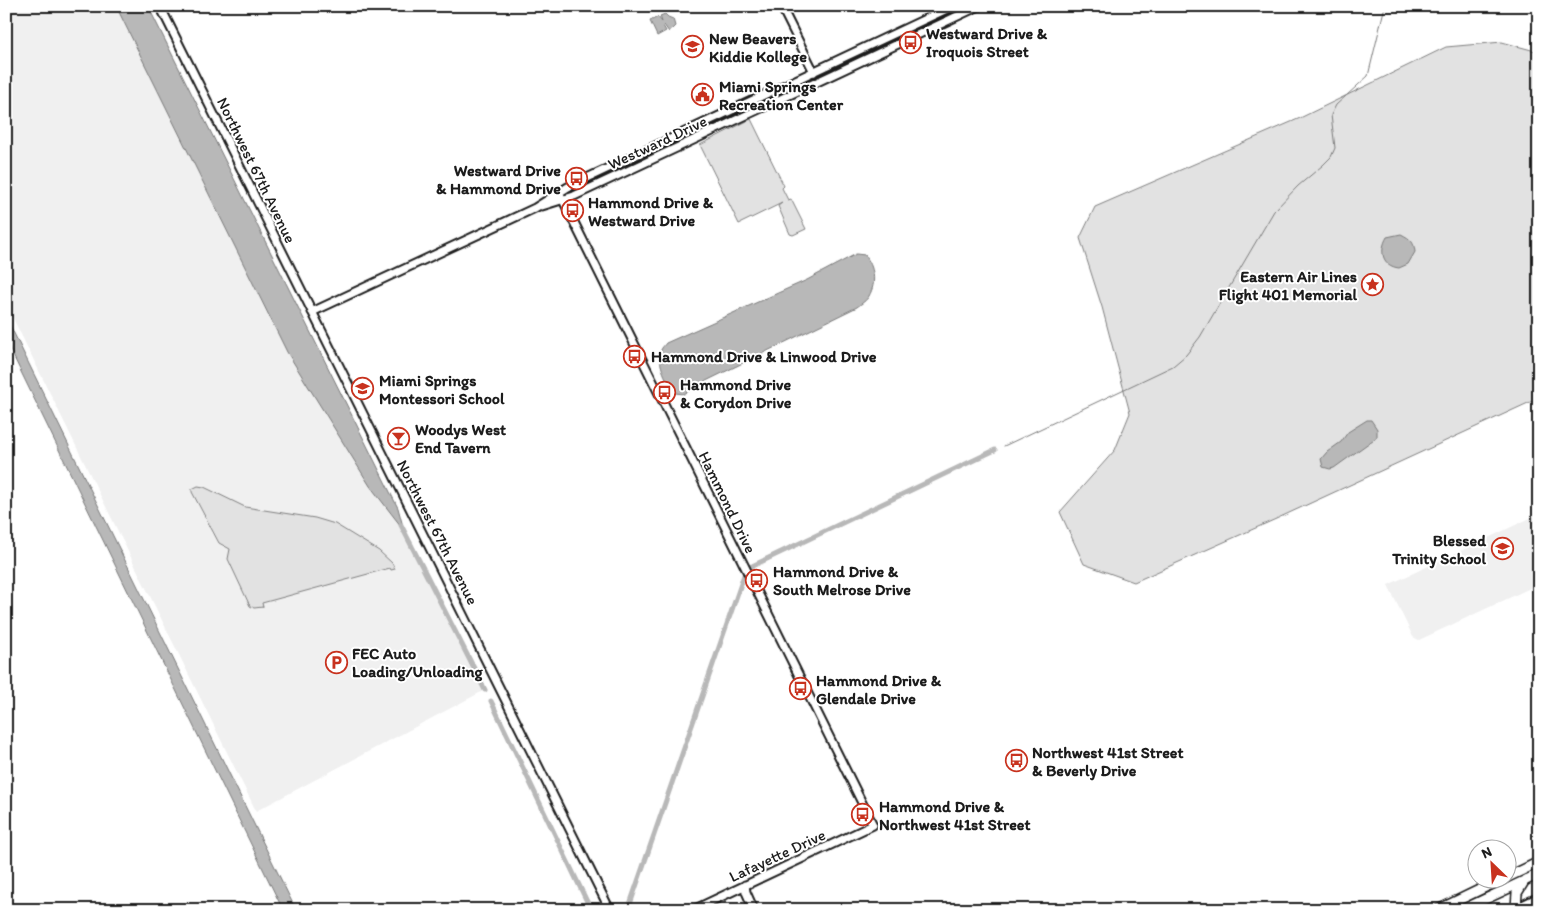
<svg xmlns="http://www.w3.org/2000/svg" width="1545" height="916" font-family="Itim,sans-serif">
  <style>
    .built { fill: #f0f0f0 }
    .green { fill: #e2e2e2; stroke: #7f7f7f }
    .water { fill: #b8b8b8; stroke: #7a7a7a }
    .lines { fill: none; stroke-linecap: round; stroke-linejoin: round }
    .stream { stroke: #7a7a7a; stroke-width: 1 }
    .canal { stroke: #b8b8b8; stroke-width: 5 }
    .minor-casing { stroke: #1c1c1c; stroke-width: 11 }
    .major-casing { stroke: #1c1c1c; stroke-width: 12 }
    .minor { stroke: #fff; stroke-width: 7 }
    .major { stroke: #fff; stroke-width: 9 }
    .labels { text-anchor: middle; stroke-width: 4; stroke-linejoin: round; paint-order: stroke }
    .poi-label { font-size: 16px; font-weight: bold; fill: #1c1c1c; stroke: #fff; text-anchor: start }
    .street-label { font-size: 16px; fill: #1c1c1c; stroke: #fff }
  </style>
  <rect width="100%" height="100%" fill="#fff"/>
  <filter id="ink" filterUnits="userSpaceOnUse"><feTurbulence type="fractalNoise" baseFrequency=".02" numOctaves="2"/><feDisplacementMap in="SourceGraphic" scale="10" xChannelSelector="R" yChannelSelector="G"/><feConvolveMatrix kernelMatrix="1 2 1 2 8 2 1 2 1" color-interpolation-filters="sRGB"/></filter>
  <g filter="url(#ink)">
    <path class="built" d="M 6,6 L 131,6 L 485,690 L 256,811 L 6,304 Z
      M 1539,514 L 1539,584 L 1419,640 L 1413,637 L 1388,585 Z"/>
    <path class="green" d="M 1502,42 L 1539,52 L 1539,398 L 1276,519 L 1134,582 L 1084,564 L 1060,512 L 1115,450 L 1130,413 L 1102,307 L 1080,238 L 1095,207 L 1298,119 L 1446,47 Z
      M 751,119 L 784,186 L 782,188 L 788,200 L 791,199 L 806,229 L 793,235 L 790,234 L 778,206 L 782,203 L 739,224 L 700,145 Z
      M 198,486 L 204,487 L 245,507 L 315,518 L 335,524 L 379,551 L 392,563 L 395,569 L 391,570 L 390,568 L 262,603 L 263,607 L 254,608 L 250,606 L 228,559 L 230,549 L 219,543 L 192,492 L 192,489 Z"/>
    <path class="water" d="M 116,6 L 148,6 L 398,508 L 404,530 L 370,486 L 287,352 Z
      M 665,14 L 668,17 L 673,19 L 675,26 L 669,32 L 664,25 L 663,26 L 666,31 L 657,36 L 650,21 L 658,17 L 662,22 L 660,16 Z
      M 1401,234 C 1411,239 1414,242 1415,252 L 1408,264 L 1399,268 C 1382,266 1379,251 1387,237 Z
      M 856,254 L 865,255 C 874,267 877,282 869,296 C 867,300 861,304 857,307 L 700,384 L 684,394 L 675,393 C 668,385 656,361 661,350 C 662,347 664,346 666,343 L 807,280 Z
      M 6,317 L 296,910 L 283,910 L 6,341 Z
      M 1367,420 L 1371,420 L 1377,429 L 1377,437 L 1334,468 L 1330,469 L 1323,467 L 1321,459 L 1327,452 L 1341,442 L 1348,432 Z"/>
    <g class="lines">
      <path class="stream" d="M 1004,446 L 1173,366 L 1186,355 L 1200,337 L 1274,211 L 1298,186 L 1323,165 L 1331,157 L 1335,148 L 1331,115 L 1336,105 L 1368,76 L 1385,6"/>
      <path class="canal" d="M 401,525 L 485,690
        M 750,567 L 995,450
        M 491,701 L 591,910
        M 628,910 L 744,575"/>
      <defs>
        <path id="minor" d="M 160,6 L 610,910
          M 781,6 L 814,72
          M 559,192 L 873,825 L 693,910
          M 542,206 L 574,196 L 979,6
          M 312,312 L 535,208 L 568,187 L 953,6
          M 745,885 L 746,892 L 754,910
          M 1512,910 L 1539,897"/>
        <path id="major" d="M 1508,877 L 1539,862
          M 1516,908 L 1517,893 L 1525,880
          M 1438,910 L 1504,878
          M 1462,910 L 1539,874"/>
      </defs>
      <use href="#minor" class="minor-casing"/>
      <use href="#major" class="major-casing"/>
      <use href="#minor" class="minor"/>
      <use href="#major" class="major"/>
    </g>
  </g>
  <defs>
    <symbol id="bus-ring" viewBox="-11 -11 22 22"><circle r="9.5" fill="#fff" stroke="#c8321e" stroke-width="1.5"/><path d="M-5-6H5V4H4V6H2V4H-2V6H-4V4H-5ZM-3.5-4V0h7V-4ZM-3.5 1.2v1.5H-2V1.2ZM2 1.2v1.5H3.5V1.2Z" fill="#c8321e"/></symbol>
    <symbol id="school-ring" viewBox="-11 -11 22 22"><circle r="9.5" fill="#fff" stroke="#c8321e" stroke-width="1.5"/><path d="M0-5L7-2L0 1L-7-2ZM-4 1L0 2.5L4 1V4Q0 6-4 4Z" fill="#c8321e"/></symbol>
    <symbol id="civic-ring" viewBox="-11 -11 22 22"><circle r="9.5" fill="#fff" stroke="#c8321e" stroke-width="1.5"/><path d="M-.6-6.5H3V-4.5H.6V-3L4-1V1h2V6H-6V1h2V-1L-.6-3ZM-1.2 2.5V6h2.4V2.5Z" fill="#c8321e"/></symbol>
    <symbol id="sight-ring" viewBox="-11 -11 22 22"><circle r="9.5" fill="#fff" stroke="#c8321e" stroke-width="1.5"/><path d="M0-6L1.8-2.2L6-1.7L2.9 1.2L3.7 5.4L0 3.3L-3.7 5.4L-2.9 1.2L-6-1.7L-1.8-2.2Z" fill="#c8321e"/></symbol>
    <symbol id="bar-ring" viewBox="-11 -11 22 22"><circle r="9.5" fill="#fff" stroke="#c8321e" stroke-width="1.5"/><path d="M-6-5H6L.8 .8V4.5H3.5V6h-7V4.5H-.8V.8Z" fill="#c8321e"/></symbol>
    <symbol id="parking-ring" viewBox="-11 -11 22 22"><circle r="9.5" fill="#fff" stroke="#c8321e" stroke-width="1.5"/><path d="M-3.5-5.5H1a3.5 3.5 0 0 1 0 7H-1V5.5H-3.5ZM-1-3.4V-.6H.8a1.4 1.4 0 0 0 0-2.8Z" fill="#c8321e"/></symbol>
  </defs>
  <g fill-rule="evenodd">
    <use href="#bus-ring" x="898" y="30" width="25" height="25"/>
    <use href="#school-ring" x="680" y="34" width="25" height="25"/>
    <use href="#civic-ring" x="690" y="82" width="25" height="25"/>
    <use href="#bus-ring" x="564" y="166" width="25" height="25"/>
    <use href="#bus-ring" x="560" y="198" width="25" height="25"/>
    <use href="#sight-ring" x="1360" y="272" width="25" height="25"/>
    <use href="#bus-ring" x="622" y="344" width="25" height="25"/>
    <use href="#school-ring" x="350" y="376" width="25" height="25"/>
    <use href="#bus-ring" x="652" y="380" width="25" height="25"/>
    <use href="#bar-ring" x="386" y="426" width="25" height="25"/>
    <use href="#school-ring" x="1490" y="536" width="25" height="25"/>
    <use href="#bus-ring" x="744" y="568" width="25" height="25"/>
    <use href="#parking-ring" x="324" y="650" width="25" height="25"/>
    <use href="#bus-ring" x="788" y="676" width="25" height="25"/>
    <use href="#bus-ring" x="1004" y="748" width="25" height="25"/>
    <use href="#bus-ring" x="850" y="802" width="25" height="25"/>
  </g>
  <g class="labels">
    <g class="poi-label">
      <text x="926" y="39">Westward Drive &amp;<tspan x="926" dy="18">Iroquois Street</tspan></text>
      <text x="709" y="44">New Beavers<tspan x="709" dy="18">Kiddie Kollege</tspan></text>
      <text x="719" y="92">Miami Springs<tspan x="719" dy="18">Recreation Center</tspan></text>
      <text x="561" y="176" text-anchor="end">Westward Drive<tspan x="561" dy="18">&amp; Hammond Drive</tspan></text>
      <text x="588" y="208">Hammond Drive &amp;<tspan x="588" dy="18">Westward Drive</tspan></text>
      <text x="1357" y="282" text-anchor="end">Eastern Air Lines<tspan x="1357" dy="18">Flight 401 Memorial</tspan></text>
      <text x="651" y="362">Hammond Drive &amp; Linwood Drive</text>
      <text x="379" y="386">Miami Springs<tspan x="379" dy="18">Montessori School</tspan></text>
      <text x="680" y="390">Hammond Drive<tspan x="680" dy="18">&amp; Corydon Drive</tspan></text>
      <text x="415" y="435">Woodys West<tspan x="415" dy="18">End Tavern</tspan></text>
      <text x="1486" y="546" text-anchor="end">Blessed<tspan x="1486" dy="18">Trinity School</tspan></text>
      <text x="773" y="577">Hammond Drive &amp;<tspan x="773" dy="18">South Melrose Drive</tspan></text>
      <text x="352" y="659">FEC Auto<tspan x="352" dy="18">Loading/Unloading</tspan></text>
      <text x="816" y="686">Hammond Drive &amp;<tspan x="816" dy="18">Glendale Drive</tspan></text>
      <text x="1032" y="758">Northwest 41st Street<tspan x="1032" dy="18">&amp; Beverly Drive</tspan></text>
      <text x="879" y="812">Hammond Drive &amp;<tspan x="879" dy="18">Northwest 41st Street</tspan></text>
    </g>
    <g class="street-label">
      <text transform="translate(657 142) rotate(-25)" y="6">Westward Drive</text>
      <text transform="translate(257 170) rotate(64)" y="6">Northwest 67th Avenue</text>
      <text transform="translate(728 502) rotate(64)" y="6">Hammond Drive</text>
      <text transform="translate(438 532) rotate(63)" y="6">Northwest 67th Avenue</text>
      <text transform="translate(777 855) rotate(-25)" y="6">Lafayette Drive</text>
    </g>
  </g>
  <rect width="1545" height="916" fill="none" stroke="#fff" stroke-width="25"/>
  <rect x="12" y="12" width="1520" height="891" fill="none" stroke="#1c1c1c" stroke-width="2" filter="url(#ink)"/>
  <g transform="translate(1492 864) rotate(335)"><circle r="24" fill="#ffffff" stroke="#a4a4a4"/>
  <path d="M0-4L9 19L0 12L-9 19Z" fill="#c8321e"/>
  <text y="-8" font-size="14" font-weight="bold" text-anchor="middle" fill="#1c1c1c">N</text>
  </g>
</svg>
